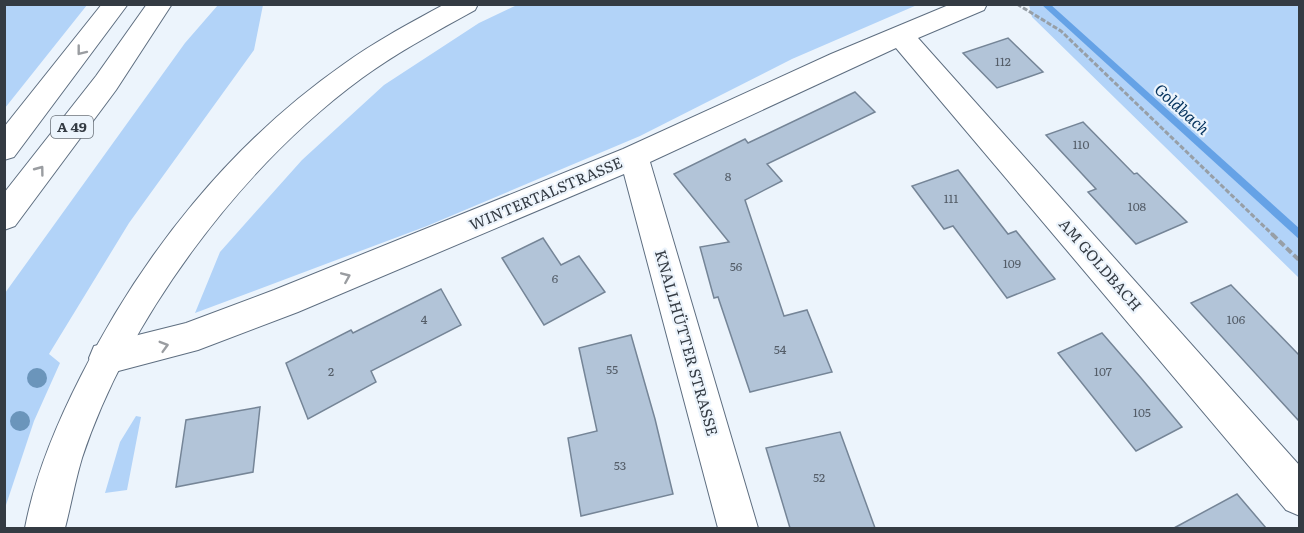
<svg xmlns="http://www.w3.org/2000/svg" width="1304" height="533" font-family="Literata,serif">
  <style>
    .green { fill: #b2d3f8 }
    .lines { fill: none; stroke-linecap: round; stroke-linejoin: round }
    .stream { fill: #65a2e6; fill-rule: evenodd }
    .building { fill: #b2c4d8; stroke: #758597; stroke-width: 1.5 }
    .minor-casing { stroke: #5e6e80; stroke-width: 2 }
    .major-casing { stroke: #5e6e80; stroke-width: 2 }
    .highway-casing { stroke: #5e6e80; stroke-width: 2 }
    .path-far1 { stroke: #979fa7; stroke-width: 3; stroke-dasharray: 5 2; stroke-linecap: butt }
    .path { stroke: #979fa7; stroke-width: 4; stroke-dasharray: 7 3; stroke-linecap: butt }
    .minor { fill: #fff; fill-rule: evenodd }
    .major { fill: #fff; fill-rule: evenodd }
    .highway { fill: #fff; fill-rule: evenodd }
    .tree { fill: #6b95bb }
    .oneway { stroke: #9a9da1 }
    .labels { text-anchor: middle; stroke-width: 4.5; stroke-linejoin: round; paint-order: stroke }
    .number-label { font-size: 12px; fill: #545d68 }
    .shield { fill: #ecf4fc; stroke: #6b727a; stroke-width: 1.5 }
    .shield-label { font-size: 14px; font-weight: bold; fill: #343b43 }
    .street-label { font-size: 15px; fill: #343b43; stroke: #ecf4fc }
    .water-label { font-size: 16px; font-style: italic; fill: #05335e; stroke: #ecf4fc }
  </style>
  <rect width="100%" height="100%" fill="#ecf4fc"/>
  <path class="green" d="M 4,5 L 87,5 L 5,108 L 4,108 Z
    M 218,5 L 263,5 L 254,50 L 129,223 L 49,354 L 60,363 L 34,421 L 5,508 L 5,293 L 185,43 Z
    M 517,5 L 917,5 L 792,59 L 640,136 L 427,226 L 195,313 L 220,252 L 302,160 L 384,85 L 479,23 Z
    M 1029,5 L 1299,5 L 1299,278 L 1032,17 Z
    M 136,416 L 141,417 L 127,490 L 105,493 L 120,442 Z"/>
  <g class="lines">
    <path class="stream" d="M 1041,4 L 1050,4 L 1300,229 L 1300,240 Z"/>
  </g>
  <path class="building" d="M 1008,38 L 1043,72 L 997,88 L 963,53 Z
    M 855,92 L 875,112 L 767,164 L 782,181 L 745,200 L 784,316 L 807,310 L 832,372 L 750,392 L 718,297 L 714,298 L 700,247 L 729,242 L 674,174 L 745,139 L 748,143 Z
    M 1083,122 L 1134,174 L 1137,173 L 1187,222 L 1136,244 L 1088,192 L 1096,189 L 1046,135 Z
    M 958,170 L 1008,234 L 1016,231 L 1055,279 L 1007,298 L 953,226 L 944,229 L 912,186 Z
    M 543,238 L 561,265 L 579,256 L 605,292 L 544,325 L 502,258 Z
    M 1231,285 L 1299,355 L 1299,421 L 1191,303 Z
    M 441,289 L 461,325 L 371,371 L 376,382 L 308,419 L 286,363 L 351,330 L 353,333 Z
    M 1102,333 L 1141,378 L 1182,427 L 1136,451 L 1058,353 Z
    M 631,335 L 655,419 L 673,494 L 581,516 L 568,438 L 597,431 L 579,348 Z
    M 260,407 L 253,472 L 176,487 L 186,420 Z
    M 840,432 L 875,528 L 790,528 L 766,448 Z
    M 1237,494 L 1266,528 L 1174,528 Z"/>
  <g class="lines">
    <defs>
      <path id="minor" d="M 951,4 L 987,4 L 984,10 L 918,38 L 1300,466 L 1300,516 L 1286,510 L 896,48 L 650,162 L 758,528 L 718,528 L 624,174 L 298,312 L 198,350 L 107,374 L 94,370 L 89,358 L 94,346 L 186,323 L 274,290 L 623,149 L 831,54 Z"/>
      <path id="major" d="M 445,4 L 478,4 L 475,10 C 437,31 398,52 362,78 C 242,166 129,316 82,458 C 75,481 71,505 65,528 L 25,528 C 35,475 56,425 81,376 C 142,254 231,143 344,64 C 376,41 410,23 445,4 Z"/>
      <path id="highway" d="M 102,4 L 128,4 L 14,157 L 4,160 L 4,127 Z
        M 147,4 L 172,4 L 116,90 L 15,226 L 4,230 L 4,193 L 96,76 Z"/>
    </defs>
    <use href="#minor" class="minor-casing"/>
    <use href="#major" class="major-casing"/>
    <use href="#highway" class="highway-casing"/>
    <path class="path-far1" d="M 1017,4 L 1061,31 L 1274,236
      M 1298,4 L 1300,6"/>
    <path class="path" d="M 1272,234 L 1300,261"/>
    <use href="#minor" class="minor"/>
    <use href="#major" class="major"/>
    <use href="#highway" class="highway"/>
  </g>
  <g class="tree">
    <circle cx="37" cy="378" r="10"/>
    <circle cx="20" cy="421" r="10"/>
  </g>
  <defs><path id="oneway-chevron" d="M-2-3.5L2.5 0L-2 3.5" fill="none" stroke-width="1.6" stroke-linecap="round" stroke-linejoin="round" transform="scale(1.5)"/></defs>
  <g class="oneway">
    <use href="#oneway-chevron" transform="translate(81 51) rotate(128)"/>
    <use href="#oneway-chevron" transform="translate(40 170) rotate(-53)"/>
    <use href="#oneway-chevron" transform="translate(346 277) rotate(-23)"/>
    <use href="#oneway-chevron" transform="translate(164 346) rotate(-16)"/>
  </g>
  <g class="labels">
    <g class="number-label">
      <text x="1003" y="66">112</text>
      <text x="1081" y="149">110</text>
      <text x="728" y="181">8</text>
      <text x="951" y="203">111</text>
      <text x="1137" y="211">108</text>
      <text x="1012" y="268">109</text>
      <text x="736" y="271">56</text>
      <text x="555" y="283">6</text>
      <text x="424" y="324">4</text>
      <text x="1236" y="324">106</text>
      <text x="780" y="354">54</text>
      <text x="612" y="374">55</text>
      <text x="331" y="376">2</text>
      <text x="1103" y="376">107</text>
      <text x="1142" y="417">105</text>
      <text x="620" y="470">53</text>
      <text x="819" y="482">52</text>
    </g>
    <rect class="shield" x="51" y="116" width="42" height="22" rx="4.5"/>
    <g class="shield-label">
      <text x="72" y="132">A 49</text>
    </g>
    <g class="street-label">
      <text transform="translate(546 194) rotate(-23)" y="5">WINTERTALSTRASSE</text>
      <text transform="translate(1100 265) rotate(49)" y="5">AM GOLDBACH</text>
      <text transform="translate(686 343) rotate(74)" y="5">KNALLHÜTTER STRASSE</text>
    </g>
    <g class="water-label">
      <text transform="translate(1182 109) rotate(42)" y="6">Goldbach</text>
    </g>
  </g>
  <rect width="1304" height="533" fill="none" stroke="#343b43" stroke-width="12"/>
</svg>
